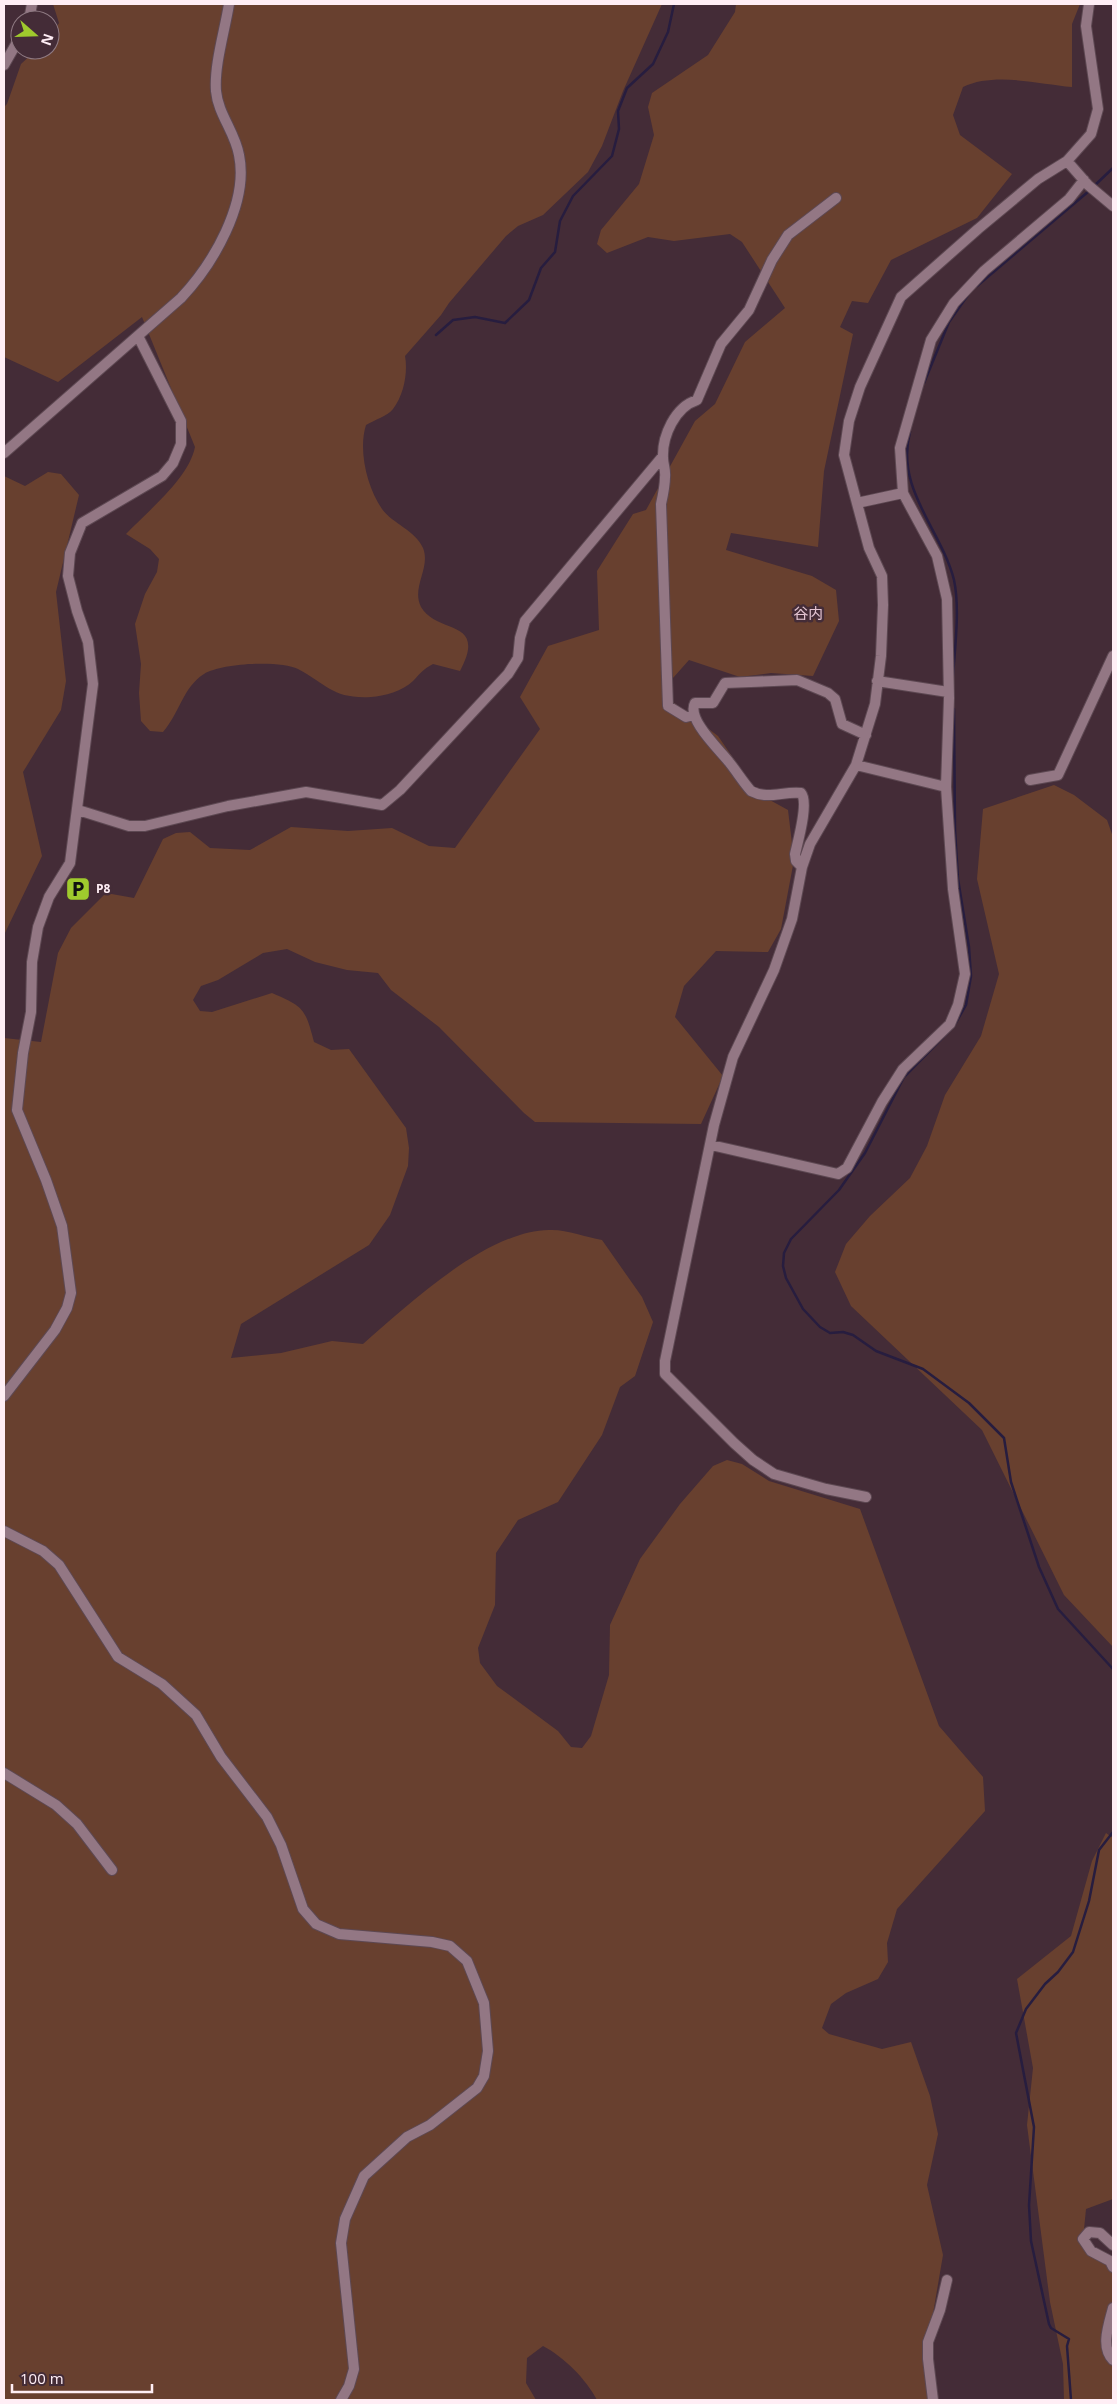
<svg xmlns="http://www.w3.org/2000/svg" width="1117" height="2404" font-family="'Open Sans','Noto Sans JP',sans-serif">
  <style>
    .green { fill: #68402f }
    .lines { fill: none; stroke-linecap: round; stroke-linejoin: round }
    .stream { stroke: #271d3f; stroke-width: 2.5 }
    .minor-casing { stroke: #5d4852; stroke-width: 12 }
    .minor { stroke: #937784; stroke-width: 10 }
    .labels { text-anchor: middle; stroke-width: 5; stroke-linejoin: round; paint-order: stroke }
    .poi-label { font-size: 12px; font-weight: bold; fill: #ffeef5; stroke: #442c37; text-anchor: start }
    .quarter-label { font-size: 15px; fill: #e4c5d2; stroke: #442c37 }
  </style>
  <rect width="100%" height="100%" fill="#442c37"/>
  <path class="green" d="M 53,4 L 662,4 L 623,91 L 602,146 L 588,172 L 543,215 L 518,226 L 506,236 L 449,303 L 441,315 L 405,356 C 408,372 404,395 393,409 C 388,416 374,420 366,425 C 358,450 367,487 382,509 C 393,524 415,530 423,548 C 431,568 411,587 421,607 C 437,635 488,618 460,671 L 433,664 C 423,669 420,674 413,681 C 403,691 384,696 371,697 C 333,699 328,685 298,669 C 280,660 222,663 204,674 C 183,687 179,714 163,732 L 150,731 L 141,721 L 139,693 L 141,664 L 135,624 L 145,594 L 157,572 L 159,559 L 150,549 L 126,534 C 148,511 189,478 195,447 L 142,317 L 58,382 L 4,357 L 4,107 L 7,104 L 21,64 L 36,50 L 50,50 L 50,37 L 59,23 Z
    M 736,4 L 1080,4 L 1072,24 L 1072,87 C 1038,84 995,72 963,87 L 953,115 L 960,135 L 1012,174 L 977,218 L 891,260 L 868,303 L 852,301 L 840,327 L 853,334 L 824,471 L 818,547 L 731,533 L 726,550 L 812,576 L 836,590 L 839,621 L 813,676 L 771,673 L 740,677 L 689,660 L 673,678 L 673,702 L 718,736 L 757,793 L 788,810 L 794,860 L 781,929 L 768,952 L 716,951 L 684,986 L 675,1017 L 723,1076 L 701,1124 L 535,1122 L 524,1113 L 439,1027 L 391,990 L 378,973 L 347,970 L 315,962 L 287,949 L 263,953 L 218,980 L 201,986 L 193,1000 L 200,1011 L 212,1012 L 272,993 C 304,1007 305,1008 314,1042 L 331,1050 L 349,1049 L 406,1128 L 409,1148 L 408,1166 L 390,1215 L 369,1245 L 241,1324 L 231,1358 L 281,1353 L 332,1341 L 363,1344 C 409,1304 486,1231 549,1230 C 566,1229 585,1237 602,1240 L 642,1297 L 653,1322 L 635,1376 L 620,1387 L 602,1435 L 558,1502 L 518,1520 L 496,1553 L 495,1605 L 478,1648 L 480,1663 L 497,1686 L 558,1731 L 571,1747 L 582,1748 L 591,1736 L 609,1675 L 610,1625 L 640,1559 L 680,1504 L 713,1466 L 727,1460 L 742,1464 L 769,1481 L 860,1509 L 939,1726 L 983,1777 L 985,1811 L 897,1909 L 887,1943 L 888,1962 L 878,1979 L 846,1993 L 831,2004 L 822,2028 L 829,2034 L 882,2049 L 911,2042 L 930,2096 L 938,2134 L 927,2185 L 943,2255 L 928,2343 L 931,2400 L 597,2400 C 586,2379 564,2357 543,2346 L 527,2358 L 526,2383 L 536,2400 L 4,2400 L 4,1038 L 41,1042 L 58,953 L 71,928 L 106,893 L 134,898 L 163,839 L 176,833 L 190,832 L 210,848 L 250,850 L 291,827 L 348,831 L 392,828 L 429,846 L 455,848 L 540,729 L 520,697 L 548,646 L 599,630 L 597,571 L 633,514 L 646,510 L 695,421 L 715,404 L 745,342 L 785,308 L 742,242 L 730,234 L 674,241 L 648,237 L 607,253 L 597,244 L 601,230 L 639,184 L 654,135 L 648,107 L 652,93 L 708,55 L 735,12 Z
    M 48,472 L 61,474 L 79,495 L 56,592 L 66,681 L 61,710 L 23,772 L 42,856 L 4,935 L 4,476 L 25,486 Z
    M 1054,785 L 1074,795 L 1107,820 L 1113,837 L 1113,1647 L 1064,1595 L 982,1430 L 851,1306 L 835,1272 L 846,1244 L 870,1216 L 910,1178 L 927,1146 L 945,1095 L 981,1036 L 999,974 L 977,879 L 983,809 Z
    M 1106,1833 L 1113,1838 L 1113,2199 L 1086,2209 L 1083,2239 L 1105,2259 L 1113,2259 L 1113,2400 L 1064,2400 L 1063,2364 L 1050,2302 L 1027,2125 L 1033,2068 L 1017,1979 L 1071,1936 L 1092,1861 Z"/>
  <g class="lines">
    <path class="stream" d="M 1093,187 L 1113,168
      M 977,286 L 1089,191
      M 436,335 L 453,320 L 475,317 L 505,323 L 529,300 L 541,268 L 555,252 L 560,221 L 573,196 L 612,156 L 619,129 L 618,111 L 627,88 L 653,64 L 668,32 L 674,4
      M 924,383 L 949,322 L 968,295
      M 910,432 C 895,489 941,529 954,580 C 960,608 955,647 953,676
      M 954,709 L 955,830 L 958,879 L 969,947 L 971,976 L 966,1005 L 954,1026 L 904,1077 L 865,1153 L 839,1190 L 791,1239 L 784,1253 L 783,1266 L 786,1278 L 803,1309 L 820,1327 L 830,1333 L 843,1332 L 853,1335 L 876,1351 L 923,1369 L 969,1403 L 1004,1438 L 1011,1482 L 1039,1567 L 1058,1609 L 1113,1669
      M 1071,2400 L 1067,2346 L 1069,2339 L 1051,2328 L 1049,2324 L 1031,2241 L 1029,2205 L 1034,2127 L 1016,2033 L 1026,2009 L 1045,1984 L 1058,1972 L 1073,1952 L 1089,1901 L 1099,1850 L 1113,1832"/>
    <defs>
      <path id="minor" d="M 1089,4 L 1086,26 L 1098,109 L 1091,134 L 1067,161 L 1088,185 L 1113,206
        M 29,20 L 32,4
        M 4,65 L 20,37
        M 4,453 L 181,298 C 213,264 249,203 239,155 C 235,132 218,114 216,91 C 214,65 225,30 229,4
        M 857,503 L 903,493 L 900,448 L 931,340 L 954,303 L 984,271 L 1069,199 L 1084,180
        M 877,681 L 948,692
        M 694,715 L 686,717 L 668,706 L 661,504 C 663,495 665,486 665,477 C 666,471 663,464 663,458 C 662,436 675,407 697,400 L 721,344 L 749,310 L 772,260 L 788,235 L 836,198
        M 856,765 L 946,787
        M 1030,780 L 1058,775 L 1113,656
        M 78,810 L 129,826 L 145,826 L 228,806 L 306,792 L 382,805 L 400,790 L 508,674 L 518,658 L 520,638 L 525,621 L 663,456
        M 802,867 L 796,861 L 795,854 C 798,841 809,802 801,793 C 783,791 768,800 751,791 C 743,782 737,772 729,762 C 720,750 686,719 695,703 L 713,703 L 725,683 L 797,680 L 828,693 L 835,699 L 842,724 L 866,735
        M 711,1145 L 838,1174 L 847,1168 L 882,1102 L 903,1069 L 950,1024 L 958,1005 L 965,974 L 953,889 L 946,787 L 949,698 L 947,599 L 937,556 L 903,493
        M 4,1396 L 55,1330 L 67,1308 L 71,1293 L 62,1226 L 46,1180 L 17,1110 L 23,1053 L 31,1012 L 32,962 L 38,927 L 49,897 L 70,863 L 93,684 L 88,642 L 77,611 L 68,576 L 70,553 L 82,523 L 162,476 L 173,463 L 181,444 L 181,421 L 138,336
        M 866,1497 L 826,1489 L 774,1474 L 753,1460 L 734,1443 L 665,1374 L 665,1361 L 714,1125 L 733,1057 L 774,970 L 792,919 L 802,867 L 810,844 L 856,765 L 875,704 L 881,656 L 883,605 L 882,576 L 869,548 L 844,455 L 849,421 L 860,387 L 901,297 L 978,229 L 1038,179 L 1067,161
        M 4,1531 L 43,1551 L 59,1565 L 118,1657 L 162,1684 L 196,1715 L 221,1757 L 267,1817 L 281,1845 L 303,1909 L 316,1924 L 339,1934 L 432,1942 L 450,1946 L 467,1961 L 484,2003 L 488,2051 L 484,2076 L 477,2088 L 430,2125 L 407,2137 L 364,2176 L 345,2219 L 341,2243 L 354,2369 L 349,2386 L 341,2400
        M 4,1773 L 56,1805 L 77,1824 L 112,1870
        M 1113,2245 L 1100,2233 L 1089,2232 L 1083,2239 L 1091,2251 L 1110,2261 L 1113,2267
        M 1113,2308 C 1109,2324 1100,2347 1113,2360
        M 933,2400 L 928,2359 L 928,2342 L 940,2310 L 947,2280"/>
    </defs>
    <use href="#minor" class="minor-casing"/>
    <use href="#minor" class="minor"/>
  </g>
  <defs>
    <symbol id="parking-square" viewBox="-11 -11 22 22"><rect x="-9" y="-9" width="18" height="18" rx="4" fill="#9fca2d" stroke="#442c37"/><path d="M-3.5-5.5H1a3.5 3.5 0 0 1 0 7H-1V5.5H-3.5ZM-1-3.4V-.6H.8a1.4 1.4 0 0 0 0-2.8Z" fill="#111"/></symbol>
  </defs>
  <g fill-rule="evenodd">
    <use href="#parking-square" x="64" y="875" width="28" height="28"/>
  </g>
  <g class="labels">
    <g class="poi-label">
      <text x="96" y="893">P8</text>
    </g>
    <g class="quarter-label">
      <text x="808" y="619">谷内</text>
    </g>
  </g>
  <rect width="1117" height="2404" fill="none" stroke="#ffeef5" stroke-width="10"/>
  <g transform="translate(35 35) rotate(110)"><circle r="24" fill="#442c37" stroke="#8f7a83"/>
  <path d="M0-4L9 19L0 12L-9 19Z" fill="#9fca2d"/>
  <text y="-8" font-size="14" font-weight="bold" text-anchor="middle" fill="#ffeef5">N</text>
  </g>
  <path d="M12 2384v8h140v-8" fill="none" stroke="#ffeef5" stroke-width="2.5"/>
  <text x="20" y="2384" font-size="15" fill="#ffeef5" stroke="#442c37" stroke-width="4" paint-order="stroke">100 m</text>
</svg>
